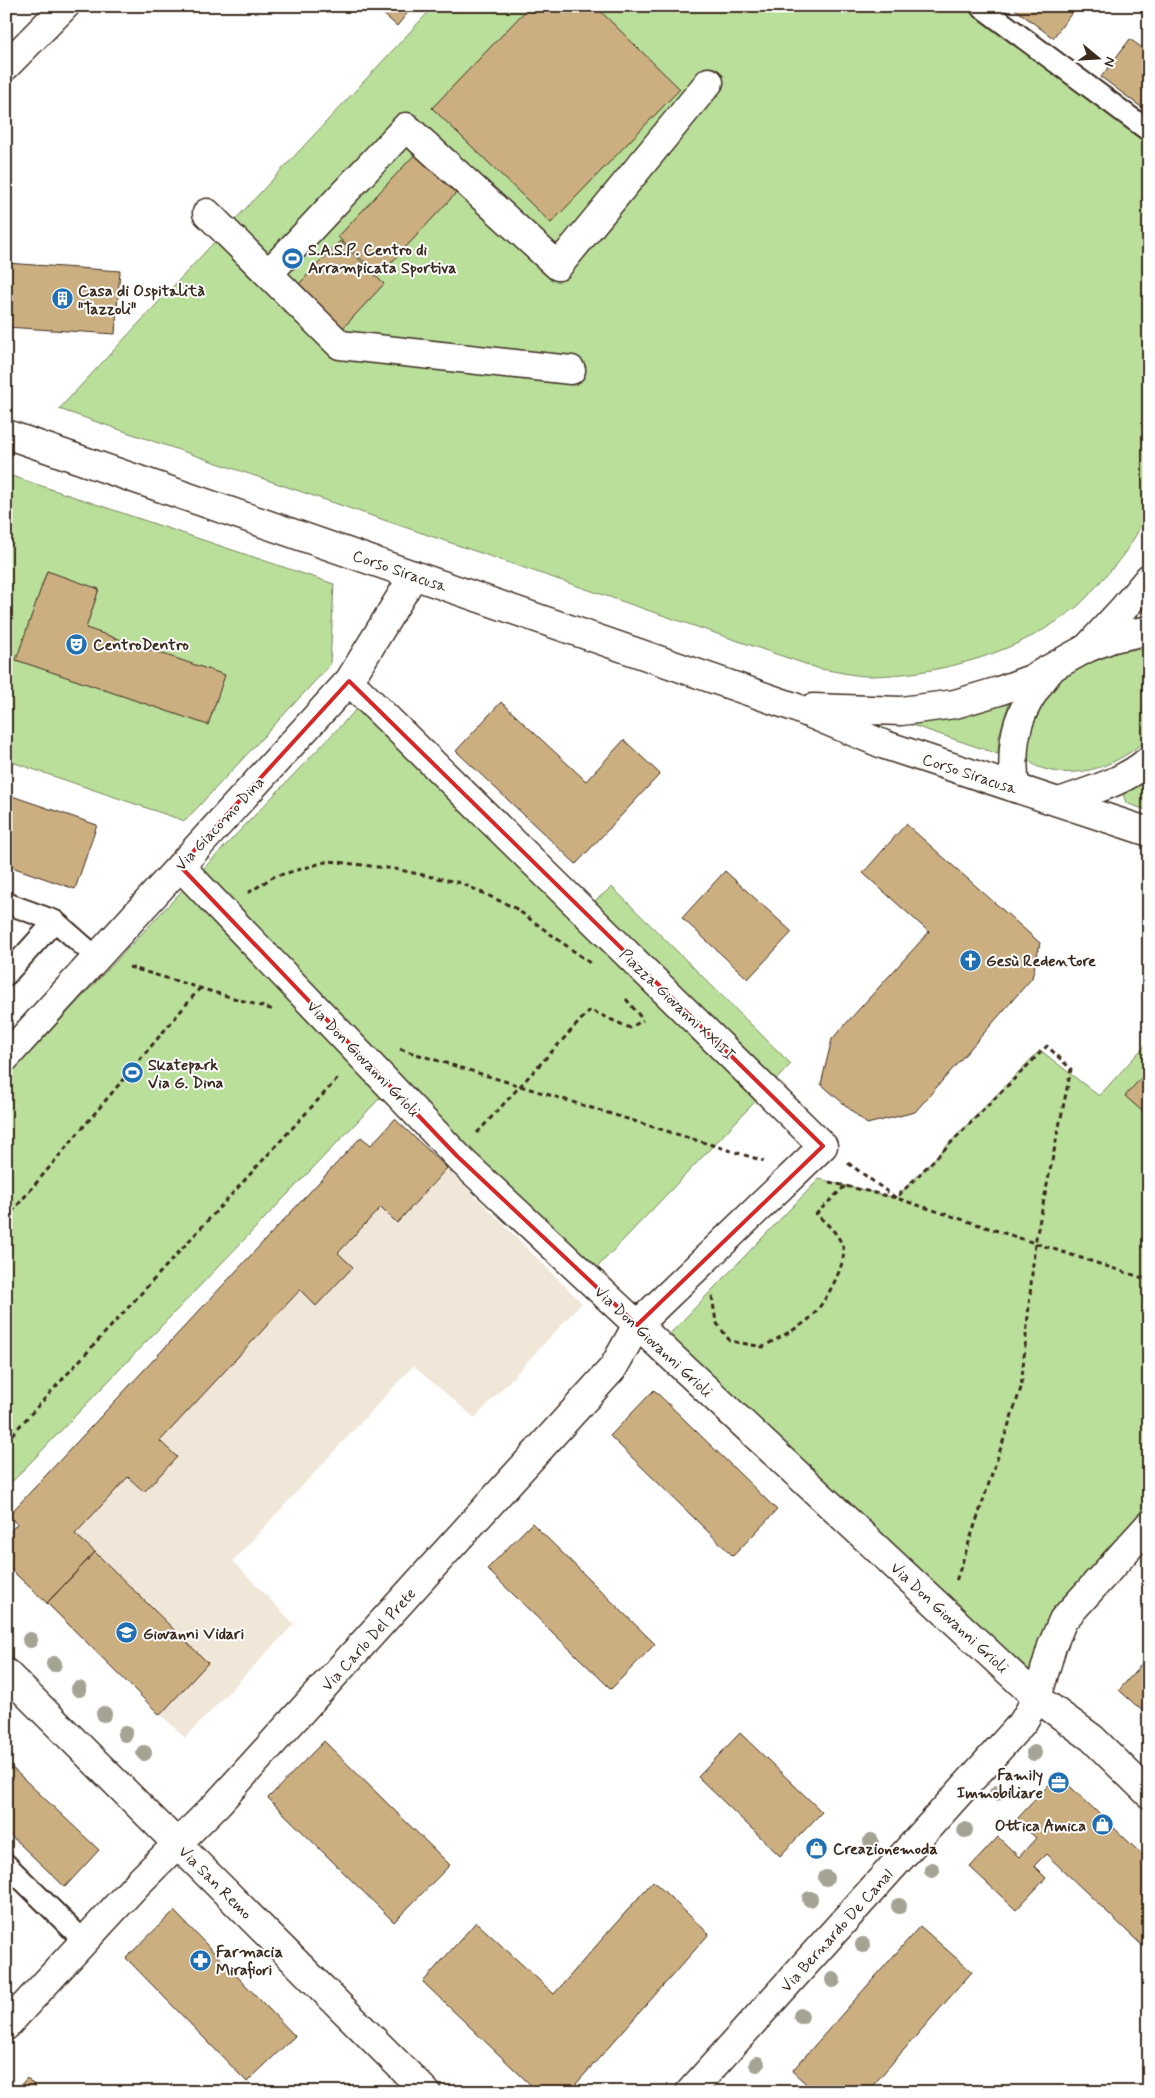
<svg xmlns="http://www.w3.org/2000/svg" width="1155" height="2098" font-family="Mynerve,sans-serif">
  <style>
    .built { fill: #f0e7d9 }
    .green { fill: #b9df9b; stroke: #7a845c }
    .building { fill: #ccaf81; stroke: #3b2a1e }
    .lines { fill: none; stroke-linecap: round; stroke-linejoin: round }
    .lane-casing { stroke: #3b2a1e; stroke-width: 24 }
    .street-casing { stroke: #3b2a1e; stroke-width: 31 }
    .secondary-casing { stroke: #3b2a1e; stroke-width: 31 }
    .path { stroke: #3b2a1e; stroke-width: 3; stroke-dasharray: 5 4; stroke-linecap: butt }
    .lane { stroke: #fff; stroke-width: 20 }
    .street { stroke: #fff; stroke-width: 28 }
    .secondary { stroke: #fff; stroke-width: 28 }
    .tree { fill: #a4a394 }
    .marked { fill: none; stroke: #d62828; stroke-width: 4; stroke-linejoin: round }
    .labels { text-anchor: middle; stroke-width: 4; stroke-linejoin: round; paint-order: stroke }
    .poi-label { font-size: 16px; font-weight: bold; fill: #3b2a1e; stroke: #fff; text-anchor: start }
    .street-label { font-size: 16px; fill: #3b2a1e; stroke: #fff }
  </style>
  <rect width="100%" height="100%" fill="#fff"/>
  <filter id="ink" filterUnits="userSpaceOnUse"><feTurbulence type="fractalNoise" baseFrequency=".02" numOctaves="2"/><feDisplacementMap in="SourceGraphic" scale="10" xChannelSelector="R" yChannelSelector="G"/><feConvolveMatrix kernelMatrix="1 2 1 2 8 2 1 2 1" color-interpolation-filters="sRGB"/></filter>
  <g filter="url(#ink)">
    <path class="built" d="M 395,1119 L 447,1168 L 582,1303 L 475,1418 L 413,1366 L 233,1561 L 294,1624 L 185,1738 L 6,1566 L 6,1536 L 17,1524 L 8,1516 L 361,1137 L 371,1145 Z"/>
    <path class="green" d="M 434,6 L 965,6 L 1149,142 L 1149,505 C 1140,534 1122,559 1101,581 C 1094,589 1086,599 1078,606 C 1021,652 945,674 873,676 C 856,677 837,671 820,669 L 59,409 Z
      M 6,474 L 334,584 L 330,665 L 185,821 L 6,760 Z
      M 1149,649 L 1149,737 C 1121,764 1079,781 1041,768 C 1034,766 1026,760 1025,753 C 1024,735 1043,697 1054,683 C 1060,676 1087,660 1096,656 C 1112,650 1132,650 1149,649 Z
      M 373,692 L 592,903 L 612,887 L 791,1064 L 587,1278 L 380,1098 L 6,1488 L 6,1078 L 179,894 Z
      M 1010,700 L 999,736 L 998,754 L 909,724 L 972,712 Z
      M 1149,772 L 1149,811 L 1126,803 L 1122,790 Z
      M 1149,1041 L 1149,1525 L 1063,1620 L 1037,1698 L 659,1345 L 819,1179 L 896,1198 L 1040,1050 L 1099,1096 Z"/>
    <path class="building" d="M 374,6 L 413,6 L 397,26 Z
      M 530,6 L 595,6 L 680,89 L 551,223 L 432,108 Z
      M 1011,6 L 1077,6 L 1053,38 Z
      M 1130,39 L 1149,53 L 1149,113 L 1101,77 Z
      M 416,153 L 457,192 L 379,276 L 338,237 Z
      M 340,241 L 384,284 L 343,328 L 298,285 Z
      M 6,263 L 120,271 L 115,334 L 6,327 Z
      M 47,571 L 99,589 L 86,628 L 225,675 L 208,725 L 16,660 Z
      M 501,702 L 586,781 L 624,740 L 660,774 L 576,864 L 456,751 Z
      M 6,794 L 97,825 L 75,889 L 6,865 Z
      M 906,824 L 1040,943 L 1032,978 L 915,1112 L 867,1124 L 821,1084 L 832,1039 L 929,932 L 863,873 Z
      M 725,871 L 792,932 L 748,979 L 682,918 Z
      M 1149,1069 L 1149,1117 L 1125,1096 Z
      M 395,1119 L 447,1168 L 397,1223 L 381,1207 L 338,1253 L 353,1267 L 316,1306 L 300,1290 L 160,1441 L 177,1457 L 144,1492 L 128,1477 L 75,1534 L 95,1552 L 47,1603 L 6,1565 L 6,1536 L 17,1524 L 8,1516 L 361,1137 L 371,1145 Z
      M 654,1390 L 777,1510 L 733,1556 L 610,1436 Z
      M 532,1523 L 655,1644 L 611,1689 L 487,1569 Z
      M 95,1552 L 208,1663 L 160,1715 L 47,1603 Z
      M 1149,1656 L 1149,1717 L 1119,1690 Z
      M 740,1733 L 822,1812 L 780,1856 L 698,1777 Z
      M 324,1741 L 450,1865 L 394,1922 L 268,1798 Z
      M 6,1762 L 99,1850 L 65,1887 L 6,1831 Z
      M 1058,1775 L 1149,1861 L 1149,1952 L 1046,1854 L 1034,1866 L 1046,1878 L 1016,1910 L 970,1867 L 998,1837 L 1019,1857 L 1036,1838 L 1016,1820 Z
      M 653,1881 L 709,1934 L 569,2092 L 538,2092 L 423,1982 L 476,1922 L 554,1994 Z
      M 174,1911 L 295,2036 L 247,2082 L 126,1958 Z
      M 920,1926 L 972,1972 L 867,2092 L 815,2092 L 792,2071 Z
      M 27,2078 L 41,2092 L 14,2092 Z"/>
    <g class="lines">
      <defs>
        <path id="lane" d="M 980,6 L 1149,131
          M 6,903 L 55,921 L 96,957
          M 6,975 L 55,921
          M 6,1864 L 84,1941"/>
        <path id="street" d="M 6,66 L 65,6
          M 207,213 L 340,345 L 571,370
          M 269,273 L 406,127 L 558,266 L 709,82
          M 1087,648 L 1123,609 L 1149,578
          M 1015,788 C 1009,736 1018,708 1052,668
          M 1059,802 C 1089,791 1125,782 1149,760
          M 180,866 L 463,1162 L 1037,1698 L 1092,1738 L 1149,1794
          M 6,1057 L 349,681 L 414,575
          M 6,1673 L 426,2092
          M 6,2026 L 138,1883 L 218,1803 L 613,1368 L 637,1325 L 823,1146 L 349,681
          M 690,2092 L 1023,1722 L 1037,1698 L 1052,1646 L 1063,1620 L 1149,1525"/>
        <path id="secondary" d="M 6,434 L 794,707 L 885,745 L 1149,832
          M 813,708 L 901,711 L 955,704 L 999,691 L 1031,679 L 1087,648 L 1113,638 L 1149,630"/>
      </defs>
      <use href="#lane" class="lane-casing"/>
      <use href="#street" class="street-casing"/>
      <use href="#secondary" class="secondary-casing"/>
      <path class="path" d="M 248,893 L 273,877 L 329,861 L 395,869 L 461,883 L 515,908 L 590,963
        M 129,967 L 274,1010
        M 626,999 L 643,1020
        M 400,1049 L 764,1161
        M 477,1133 L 590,1010 L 630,1028 L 643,1020
        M 848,1163 L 896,1198 L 1047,1046 L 1071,1069 L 1035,1243 L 1021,1388 L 956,1581
        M 829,1182 L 896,1198 L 1149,1280
        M 6,1219 L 200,988
        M 712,1296 L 716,1322 L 730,1341 L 763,1347 C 777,1338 796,1330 809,1319 C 822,1308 848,1264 843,1247 C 838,1233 827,1224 816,1214 L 845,1186
        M 6,1441 L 339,1077"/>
      <use href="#lane" class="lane"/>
      <use href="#street" class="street"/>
      <use href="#secondary" class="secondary"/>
    </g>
    <g class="tree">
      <circle cx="30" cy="1640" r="8"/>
      <circle cx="54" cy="1664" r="8"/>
      <circle cx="79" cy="1689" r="8"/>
      <circle cx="104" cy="1714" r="8"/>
      <circle cx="125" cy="1734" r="8"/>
      <circle cx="144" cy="1753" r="8"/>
      <circle cx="1034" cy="1753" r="8"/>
      <circle cx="997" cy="1793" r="8"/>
      <circle cx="965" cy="1830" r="8"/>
      <circle cx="871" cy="1841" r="8"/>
      <circle cx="932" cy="1870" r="8"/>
      <circle cx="826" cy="1878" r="8"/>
      <circle cx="810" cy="1899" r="8"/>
      <circle cx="899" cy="1906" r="8"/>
      <circle cx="863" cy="1945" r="8"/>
      <circle cx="833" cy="1980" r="8"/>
      <circle cx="801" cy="2016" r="8"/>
      <circle cx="757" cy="2064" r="8"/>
    </g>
  </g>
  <path class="marked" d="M 349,681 L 823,1146 L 637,1325 L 457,1156 L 180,866 Z"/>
  <defs>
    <symbol id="stadium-disc" viewBox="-11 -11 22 22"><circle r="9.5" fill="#1f6fb2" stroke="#fff"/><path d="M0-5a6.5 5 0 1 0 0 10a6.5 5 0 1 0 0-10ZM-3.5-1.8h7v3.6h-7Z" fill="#fff"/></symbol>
    <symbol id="building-disc" viewBox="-11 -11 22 22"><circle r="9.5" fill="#1f6fb2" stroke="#fff"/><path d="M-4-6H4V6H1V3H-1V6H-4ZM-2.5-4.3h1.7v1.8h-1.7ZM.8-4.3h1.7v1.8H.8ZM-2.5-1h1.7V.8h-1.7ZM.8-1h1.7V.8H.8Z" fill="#fff"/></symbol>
    <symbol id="theatre-disc" viewBox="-11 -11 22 22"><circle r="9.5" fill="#1f6fb2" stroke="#fff"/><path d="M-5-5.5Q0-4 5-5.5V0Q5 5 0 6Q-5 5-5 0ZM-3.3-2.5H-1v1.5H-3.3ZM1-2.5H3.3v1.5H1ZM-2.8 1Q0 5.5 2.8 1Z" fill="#fff"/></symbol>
    <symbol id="church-disc" viewBox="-11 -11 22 22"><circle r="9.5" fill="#1f6fb2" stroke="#fff"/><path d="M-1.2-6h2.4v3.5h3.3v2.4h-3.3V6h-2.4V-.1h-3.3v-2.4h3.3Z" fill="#fff"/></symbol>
    <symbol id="school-disc" viewBox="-11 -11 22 22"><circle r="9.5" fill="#1f6fb2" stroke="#fff"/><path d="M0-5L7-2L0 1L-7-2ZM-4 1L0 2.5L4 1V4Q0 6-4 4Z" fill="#fff"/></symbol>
    <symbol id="office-disc" viewBox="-11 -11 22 22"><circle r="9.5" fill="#1f6fb2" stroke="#fff"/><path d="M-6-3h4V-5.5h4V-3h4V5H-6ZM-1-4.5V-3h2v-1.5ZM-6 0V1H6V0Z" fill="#fff"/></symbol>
    <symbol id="shop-disc" viewBox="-11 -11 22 22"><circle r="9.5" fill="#1f6fb2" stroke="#fff"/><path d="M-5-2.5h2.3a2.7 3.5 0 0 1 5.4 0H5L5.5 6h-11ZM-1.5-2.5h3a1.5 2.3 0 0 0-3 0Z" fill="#fff"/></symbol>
    <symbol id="pharmacy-disc" viewBox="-11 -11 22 22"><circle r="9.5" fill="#1f6fb2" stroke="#fff"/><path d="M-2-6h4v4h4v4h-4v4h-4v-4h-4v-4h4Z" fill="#fff"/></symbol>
  </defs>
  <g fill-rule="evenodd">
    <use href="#stadium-disc" x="280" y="246" width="25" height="25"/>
    <use href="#building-disc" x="50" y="286" width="25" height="25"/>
    <use href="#theatre-disc" x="64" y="632" width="25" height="25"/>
    <use href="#church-disc" x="958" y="948" width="25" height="25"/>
    <use href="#stadium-disc" x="120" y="1060" width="25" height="25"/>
    <use href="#school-disc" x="114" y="1620" width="25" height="25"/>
    <use href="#office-disc" x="1046" y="1770" width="25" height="25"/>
    <use href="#shop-disc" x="1090" y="1812" width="25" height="25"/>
    <use href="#shop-disc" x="804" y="1836" width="25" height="25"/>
    <use href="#pharmacy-disc" x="188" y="1948" width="25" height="25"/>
  </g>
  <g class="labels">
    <g class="poi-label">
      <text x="308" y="255">S.A.S.P. Centro di<tspan x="308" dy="18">Arrampicata Sportiva</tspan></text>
      <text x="78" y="296">Casa di Ospitalità<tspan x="78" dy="18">"Tazzoli"</tspan></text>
      <text x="93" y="650">CentroDentro</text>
      <text x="986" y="966">Gesù Redentore</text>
      <text x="148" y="1070">Skatepark<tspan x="148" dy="18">Via G. Dina</tspan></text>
      <text x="143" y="1639">Giovanni Vidari</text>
      <text x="1043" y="1780" text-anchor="end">Family<tspan x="1043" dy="18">Immobiliare</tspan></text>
      <text x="1086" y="1831" text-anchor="end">Ottica Amica</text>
      <text x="833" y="1854">Creazionemoda</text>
      <text x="216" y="1957">Farmacia<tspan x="216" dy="18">Mirafiori</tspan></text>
    </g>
    <g class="street-label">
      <text transform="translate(400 570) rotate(19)" y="6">Corso Siracusa</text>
      <text transform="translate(970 773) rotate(18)" y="6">Corso Siracusa</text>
      <text transform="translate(219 823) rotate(-47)" y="6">Via Giacomo Dina</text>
      <text transform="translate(678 1004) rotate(44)" y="6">Piazza Giovanni XXIII</text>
      <text transform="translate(364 1058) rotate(46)" y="6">Via Don Giovanni Grioli</text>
      <text transform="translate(654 1341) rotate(43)" y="6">Via Don Giovanni Grioli</text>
      <text transform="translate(950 1617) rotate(43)" y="6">Via Don Giovanni Grioli</text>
      <text transform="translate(368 1639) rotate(-48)" y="6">Via Carlo Del Prete</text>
      <text transform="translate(216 1882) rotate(45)" y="6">Via San Remo</text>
      <text transform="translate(836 1930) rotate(-48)" y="6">Via Bernardo De Canal</text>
    </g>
  </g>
  <rect width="1155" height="2098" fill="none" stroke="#fff" stroke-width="25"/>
  <rect x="12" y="12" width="1130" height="2073" fill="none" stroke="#3b2a1e" stroke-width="2" filter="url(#ink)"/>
  <g transform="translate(1098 58) rotate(108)" stroke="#ffffff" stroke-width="4" paint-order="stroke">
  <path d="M0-4L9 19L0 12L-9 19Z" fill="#3b2a1e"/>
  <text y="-8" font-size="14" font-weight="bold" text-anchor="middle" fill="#3b2a1e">N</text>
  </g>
</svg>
